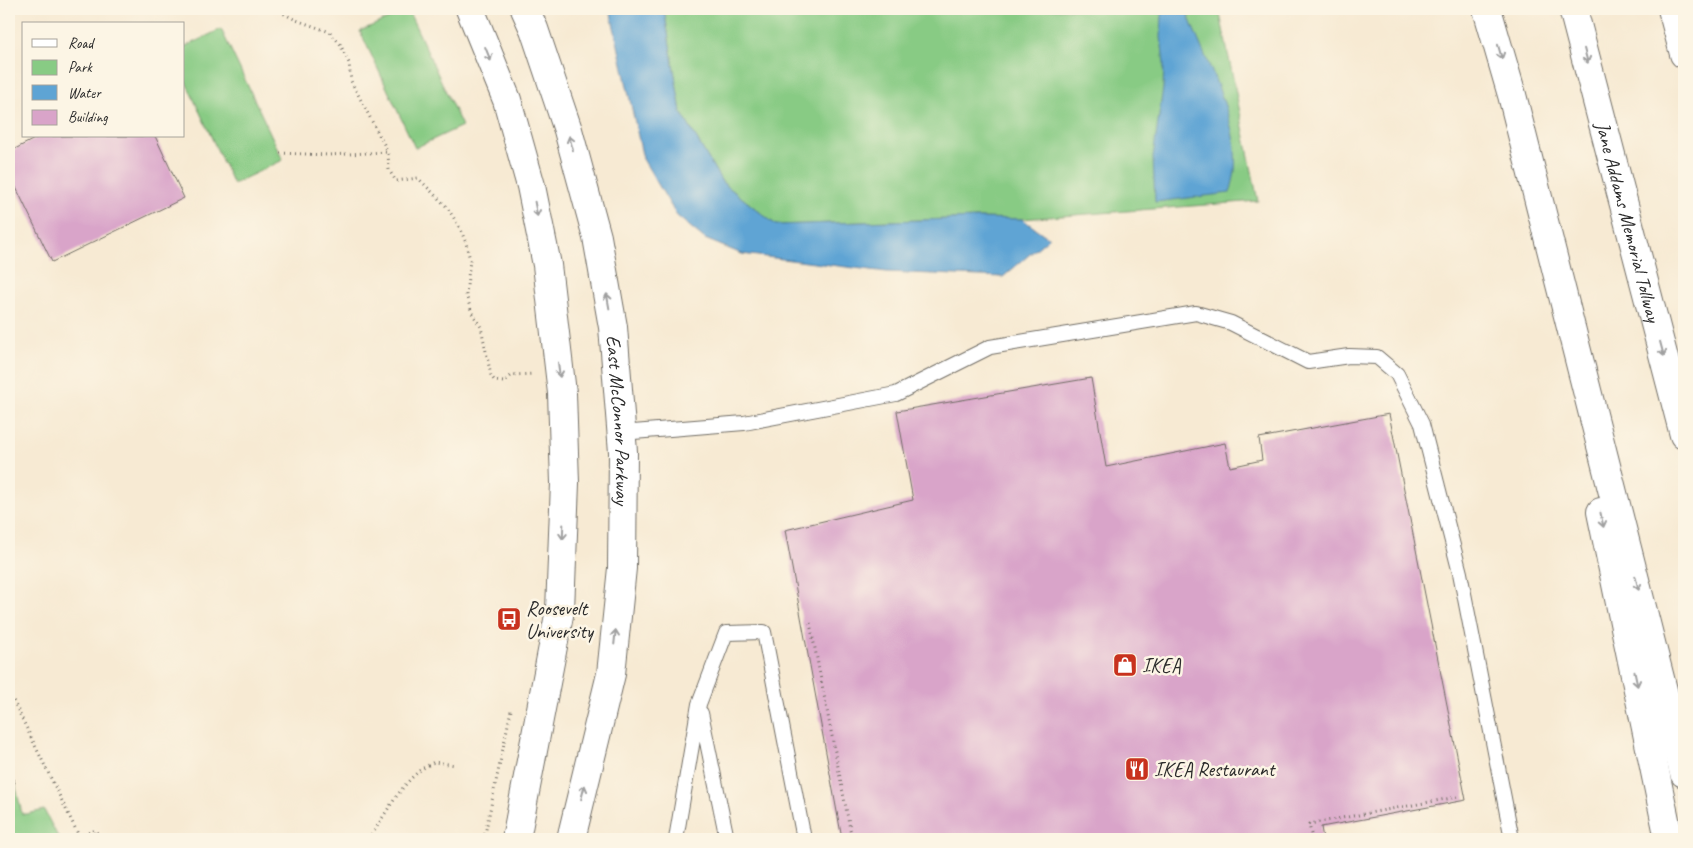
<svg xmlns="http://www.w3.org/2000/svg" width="1693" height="848" font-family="Caveat,sans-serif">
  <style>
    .green { fill: #88cb84; stroke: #5a7b58 }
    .water { fill: #5ea4d4; stroke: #446880 }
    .building { fill: #d9a4c9 }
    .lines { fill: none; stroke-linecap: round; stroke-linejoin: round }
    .service-casing { stroke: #726e66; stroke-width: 16 }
    .tertiary-casing { stroke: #726e66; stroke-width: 30 }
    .motorway-casing { stroke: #726e66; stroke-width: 30 }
    .path { stroke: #726e66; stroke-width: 3; stroke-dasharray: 1 4; stroke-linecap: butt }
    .service { stroke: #fff; stroke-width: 14 }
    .tertiary { stroke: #fff; stroke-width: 28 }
    .motorway { stroke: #fff; stroke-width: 28 }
    .oneway { stroke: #a0a0a0 }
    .labels { text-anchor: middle; stroke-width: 5; stroke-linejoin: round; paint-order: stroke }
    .street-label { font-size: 20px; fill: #2b2b2b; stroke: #fcf5e5 }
    .poi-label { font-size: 20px; fill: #2b2b2b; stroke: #fcf5e5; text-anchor: start }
  </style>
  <rect width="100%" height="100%" fill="#fcf5e5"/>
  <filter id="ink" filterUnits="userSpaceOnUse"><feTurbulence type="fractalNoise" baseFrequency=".02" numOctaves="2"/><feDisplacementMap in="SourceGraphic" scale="10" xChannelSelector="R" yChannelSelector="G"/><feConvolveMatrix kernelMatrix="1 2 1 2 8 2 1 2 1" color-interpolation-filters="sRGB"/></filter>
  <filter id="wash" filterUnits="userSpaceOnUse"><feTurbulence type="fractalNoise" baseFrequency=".0096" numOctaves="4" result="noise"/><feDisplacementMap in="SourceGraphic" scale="20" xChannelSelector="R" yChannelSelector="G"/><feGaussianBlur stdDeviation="1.12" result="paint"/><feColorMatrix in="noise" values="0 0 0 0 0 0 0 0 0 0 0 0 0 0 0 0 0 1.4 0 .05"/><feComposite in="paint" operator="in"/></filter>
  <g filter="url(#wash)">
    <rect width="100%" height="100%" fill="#f7ead3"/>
    <path class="green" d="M 664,9 L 1219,9 L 1258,201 L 1022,219 L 979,218 L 776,225 L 722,182 L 681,112 Z
      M 408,10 L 462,126 L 415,148 L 360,31 Z
      M 221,29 L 283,160 L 233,184 L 184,78 L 184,47 Z
      M 15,783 L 22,814 L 27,814 L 44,810 L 59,839 L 9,839 L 9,786 Z"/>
    <path class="water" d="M 610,9 L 664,9 L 681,112 L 722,182 L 776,225 L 979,218 L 1022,219 L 1049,238 L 1003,277 L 887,272 L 742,254 L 705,239 L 677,216 L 643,159 Z
      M 1161,9 L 1186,9 C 1203,58 1240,118 1235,171 C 1234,178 1232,186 1230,193 L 1155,202 L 1153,157 L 1163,88 L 1164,64 L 1161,37 L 1162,15 Z"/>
    <g id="blocks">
      <path class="building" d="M 40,136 L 155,136 L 184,198 L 52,262 L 9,173 L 9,152 Z
        M 1091,378 L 1106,467 L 1225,443 L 1230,467 L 1262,460 L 1259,438 L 1389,414 L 1466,800 L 1321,827 L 1323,839 L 842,839 L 785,530 L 913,500 L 897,411 Z
        M 9,769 L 15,783 L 9,786 Z"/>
    </g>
  </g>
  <g filter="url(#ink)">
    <use href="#blocks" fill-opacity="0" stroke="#726e66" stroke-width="1"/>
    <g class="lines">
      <defs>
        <path id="service" d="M 621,433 L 744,423 L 896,394 L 990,347 L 1196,313 L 1231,323 L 1308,362 L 1349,356 L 1377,357 L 1397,374 L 1422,424 L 1460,573 L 1512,839
          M 701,713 L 727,839
          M 676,839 L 699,704 L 726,633 L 764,632 L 804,839"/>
        <g id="tertiary">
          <path d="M 470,9 L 507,100 L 531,186 L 547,265 L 562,393 L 565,483 L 560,610 L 516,839"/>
          <path id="s1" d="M 525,9 L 534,29 L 568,130 L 597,237 L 613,327 L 623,452 L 622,568 L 611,674 L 571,839"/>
        </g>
        <g id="motorway">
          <path d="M 1487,9 L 1512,95 L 1684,773"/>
          <path id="s2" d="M 1573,9 L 1684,435"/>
          <path d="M 1672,9 L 1684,54"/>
          <path d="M 1601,512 L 1669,839"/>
        </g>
      </defs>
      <use href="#service" class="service-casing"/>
      <use href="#tertiary" class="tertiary-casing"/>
      <use href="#motorway" class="motorway-casing"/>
      <path class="path" d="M 275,9 L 296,20 L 330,32 L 340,44 L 349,63 L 351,81 L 388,152
        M 280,153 L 328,155 L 388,152 L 389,170 L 396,181 L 418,178 L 447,207 L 460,228 L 466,243 L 470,260 L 466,295 L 472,313 L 481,327 L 491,376 L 495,381 L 504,382 L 512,375 L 534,374
        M 810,623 L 852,839
        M 9,692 L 79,836 L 96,830 L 101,839
        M 369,839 C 384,817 397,790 418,772 C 422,768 429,765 434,762 L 456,765
        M 484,839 L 511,710
        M 1312,839 L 1309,824 L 1457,797"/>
      <use href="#service" class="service"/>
      <use href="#tertiary" class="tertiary"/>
      <use href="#motorway" class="motorway"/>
    </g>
    <defs><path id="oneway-shaft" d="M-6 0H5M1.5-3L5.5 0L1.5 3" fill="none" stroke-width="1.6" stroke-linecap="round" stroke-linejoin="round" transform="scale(1.25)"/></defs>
    <g class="oneway">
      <use href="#oneway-shaft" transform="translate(1500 52) rotate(74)"/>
      <use href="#oneway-shaft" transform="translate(488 54) rotate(68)"/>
      <use href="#oneway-shaft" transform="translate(1586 56) rotate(75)"/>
      <use href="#oneway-shaft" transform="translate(571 143) rotate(-105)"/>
      <use href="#oneway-shaft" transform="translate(536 209) rotate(79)"/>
      <use href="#oneway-shaft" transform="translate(608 301) rotate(-100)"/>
      <use href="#oneway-shaft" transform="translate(1662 349) rotate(75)"/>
      <use href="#oneway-shaft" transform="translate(559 370) rotate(83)"/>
      <use href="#oneway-shaft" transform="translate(1602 520) rotate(78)"/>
      <use href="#oneway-shaft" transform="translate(563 532) rotate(92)"/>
      <use href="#oneway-shaft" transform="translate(1637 583) rotate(76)"/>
      <use href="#oneway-shaft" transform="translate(615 637) rotate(-84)"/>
      <use href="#oneway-shaft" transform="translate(1636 679) rotate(78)"/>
      <use href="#oneway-shaft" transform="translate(583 792) rotate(-76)"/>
    </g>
  </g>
  <defs>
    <symbol id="bus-square" viewBox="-11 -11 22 22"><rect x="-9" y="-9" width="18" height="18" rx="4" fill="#c8321e" stroke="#fcf5e5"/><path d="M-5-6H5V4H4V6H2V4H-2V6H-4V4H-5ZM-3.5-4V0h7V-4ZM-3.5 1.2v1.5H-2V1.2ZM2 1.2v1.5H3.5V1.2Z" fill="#fff"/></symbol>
    <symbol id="shop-square" viewBox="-11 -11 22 22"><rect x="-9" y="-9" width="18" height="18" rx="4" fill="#c8321e" stroke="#fcf5e5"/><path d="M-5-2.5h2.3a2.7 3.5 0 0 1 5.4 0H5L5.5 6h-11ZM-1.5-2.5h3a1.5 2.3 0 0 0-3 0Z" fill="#fff"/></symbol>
    <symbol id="restaurant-square" viewBox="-11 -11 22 22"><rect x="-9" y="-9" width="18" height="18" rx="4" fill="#c8321e" stroke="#fcf5e5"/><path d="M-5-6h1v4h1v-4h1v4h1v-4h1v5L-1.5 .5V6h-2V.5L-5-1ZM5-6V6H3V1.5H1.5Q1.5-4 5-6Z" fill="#fff"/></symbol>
  </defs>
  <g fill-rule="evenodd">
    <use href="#bus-square" x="495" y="605" width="28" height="28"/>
    <use href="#shop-square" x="1111" y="651" width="28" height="28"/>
    <use href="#restaurant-square" x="1123" y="755" width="28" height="28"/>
  </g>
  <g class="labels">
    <g class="street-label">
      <text dy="7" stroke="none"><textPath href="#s2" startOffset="220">Jane Addams Memorial Tollway</textPath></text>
      <text dy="7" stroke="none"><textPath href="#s1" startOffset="424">East McConnor Parkway</textPath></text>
    </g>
    <g class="poi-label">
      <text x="526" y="615">Roosevelt<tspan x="526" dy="23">University</tspan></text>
      <text x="1142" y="672">IKEA</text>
      <text x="1154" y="776">IKEA Restaurant</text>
    </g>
  </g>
  <rect width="1693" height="848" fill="none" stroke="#fcf5e5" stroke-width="30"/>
  <rect x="22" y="22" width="162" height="115" fill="#fcf5e5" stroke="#a8a49b"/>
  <rect x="32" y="39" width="25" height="8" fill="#ffffff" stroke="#a8a49b"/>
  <text x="68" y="48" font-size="15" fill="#2b2b2b">Road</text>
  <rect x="32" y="60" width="25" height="15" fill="#88cb84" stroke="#a8a49b"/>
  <text x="68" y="72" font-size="15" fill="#2b2b2b">Park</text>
  <rect x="32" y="85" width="25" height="15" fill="#5ea4d4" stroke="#a8a49b"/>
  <text x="68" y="98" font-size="15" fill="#2b2b2b">Water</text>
  <rect x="32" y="110" width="25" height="15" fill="#d9a4c9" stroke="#a8a49b"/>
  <text x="68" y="122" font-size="15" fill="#2b2b2b">Building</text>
</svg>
